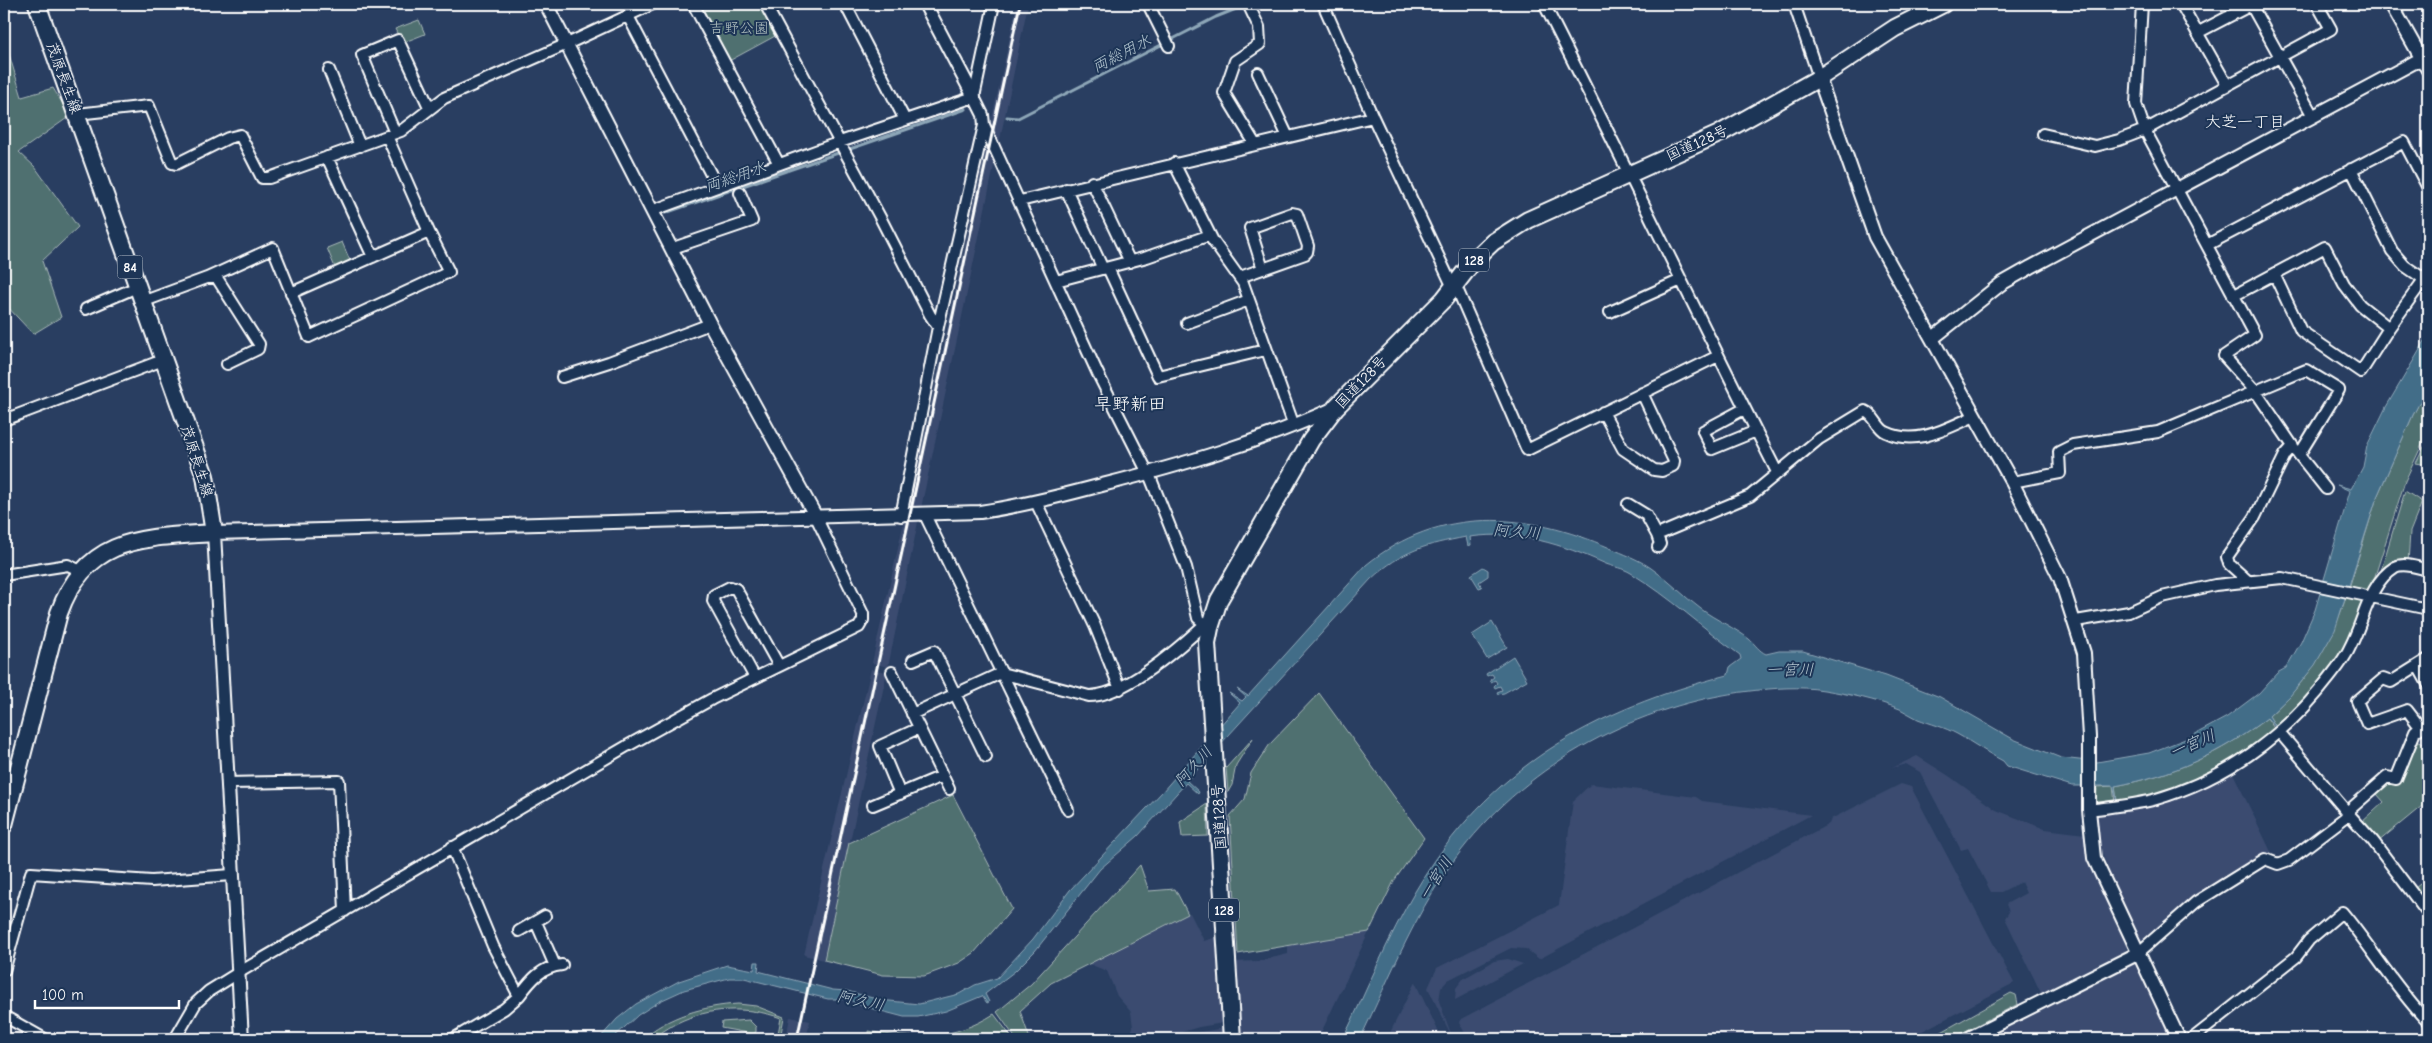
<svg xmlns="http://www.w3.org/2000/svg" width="2432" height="1043" font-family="'Comic Neue','Klee One',sans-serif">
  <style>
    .built { fill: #3b4c70 }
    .green { fill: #507070; stroke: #a8b8b8 }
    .water { fill: #426d88; stroke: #8ea7b8 }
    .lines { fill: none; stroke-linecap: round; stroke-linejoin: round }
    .stream { stroke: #8ea7b8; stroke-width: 3 }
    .minor-casing { stroke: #fff; stroke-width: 14 }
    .tertiary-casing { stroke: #fff; stroke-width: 16 }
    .primary-casing { stroke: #fff; stroke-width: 20 }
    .trunk-casing { stroke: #fff; stroke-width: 20 }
    .minor { stroke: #1d3557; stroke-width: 10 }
    .tertiary { stroke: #1d3557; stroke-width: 12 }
    .primary { stroke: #1d3557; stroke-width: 16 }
    .trunk { stroke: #1d3557; stroke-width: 16 }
    .rail { stroke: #fff; stroke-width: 3 }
    .labels { text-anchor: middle; stroke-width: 4; stroke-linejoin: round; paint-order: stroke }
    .shield { fill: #1d3557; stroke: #bbc2cd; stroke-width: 1 }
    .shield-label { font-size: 14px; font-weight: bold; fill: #fff }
    .park-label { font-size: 15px; fill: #b0bfbf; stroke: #1d3557 }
    .street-label { font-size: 15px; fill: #fff; stroke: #1d3557 }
    .water-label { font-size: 16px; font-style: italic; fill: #b3c5cf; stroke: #1d3557 }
    .neighbourhood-label { font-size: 16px; fill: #fff; stroke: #1d3557 }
    .quarter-label { font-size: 18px; fill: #fff; stroke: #1d3557 }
  </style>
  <rect width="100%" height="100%" fill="#293e61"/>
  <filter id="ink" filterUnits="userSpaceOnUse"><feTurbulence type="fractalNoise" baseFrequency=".02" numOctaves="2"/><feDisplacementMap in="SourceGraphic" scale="10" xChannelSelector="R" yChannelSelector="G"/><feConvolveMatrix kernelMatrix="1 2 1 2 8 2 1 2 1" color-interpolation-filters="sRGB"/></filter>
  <g filter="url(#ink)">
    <path class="built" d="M 1017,4 L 1028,4 L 998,149 L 989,132 Z
      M 988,138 L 996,157 L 921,508 L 909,508 Z
      M 904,522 L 918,522 L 888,667 L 872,663 Z
      M 871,669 L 887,672 L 824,960 L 804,955 Z
      M 1917,756 L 1949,776 L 1996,810 L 2045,829 L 2085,834 L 2088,854 L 2098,880 L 2128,944 L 2125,951 L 2041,993 L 2005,918 L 2009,912 L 2006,904 L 2026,893 L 2021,882 L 2001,892 L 1991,892 L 1968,848 L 1961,850 L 1920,772 L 1906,764 L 1892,768 Z
      M 2232,771 L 2275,860 L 2266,856 L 2192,901 L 2141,941 L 2113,880 L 2101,850 L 2097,814 Z
      M 1591,784 L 1696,797 L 1702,801 L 1811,815 L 1539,959 L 1526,949 L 1511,948 L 1448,980 L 1441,988 L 1439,1001 L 1453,1039 L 1428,988 L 1437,968 L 1559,905 L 1573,801 Z
      M 1901,784 L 1911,787 L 2014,983 L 1907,1039 L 1468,1039 L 1459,1022 L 1461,1019 L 1829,824 L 1831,819 Z
      M 1190,913 L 1204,941 L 1217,937 L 1223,1023 L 1199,1027 L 1158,1039 L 1129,1039 L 1133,1027 L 1131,1012 L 1117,996 L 1107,971 L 1089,964 L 1104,954 Z
      M 1369,932 L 1318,1039 L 1239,1039 L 1234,962 L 1259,961 L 1288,954 L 1288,946 Z
      M 1508,959 L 1523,964 L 1455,1000 L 1456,988 L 1463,979 L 1494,961 Z
      M 2137,963 L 2173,1039 L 1986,1039 L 2028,1017 Z
      M 1415,982 L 1442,1039 L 1387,1039 Z
      M 790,1017 L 810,1021 L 806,1039 L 786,1039 Z
      M 1224,1028 L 1224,1039 L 1178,1039 L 1201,1032 Z"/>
    <path class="green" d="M 698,4 L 759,4 L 777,35 L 729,61 Z
      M 419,20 L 425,34 L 402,43 L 395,29 Z
      M 8,51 L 22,97 L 53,88 L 70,116 L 19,152 L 35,167 L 78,227 L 42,261 L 61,317 L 33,334 L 4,303 L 4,53 Z
      M 342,242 L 351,263 L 336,270 L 327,248 Z
      M 2428,387 L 2428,432 L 2405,481 L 2375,576 L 2367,592 L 2349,588 L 2377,497 L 2413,415 Z
      M 2428,438 L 2428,465 L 2416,463 L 2428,439 Z
      M 2405,491 L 2422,502 L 2410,532 L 2408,563 L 2379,577 Z
      M 2347,594 L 2366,598 L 2348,646 L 2327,676 L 2278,730 L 2269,716 C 2307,682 2332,643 2347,594 Z
      M 1319,693 L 1424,838 L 1394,881 L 1369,932 L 1238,954 L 1230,816 L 1245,799 L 1251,773 L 1270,744 Z
      M 2267,718 L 2276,731 C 2223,768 2183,794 2117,802 L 2115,786 C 2173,775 2220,754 2267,718 Z
      M 1253,738 L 1236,765 L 1232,785 L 1228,792 L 1226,768 Z
      M 2415,739 L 2428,745 L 2428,801 L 2378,842 L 2361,823 L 2384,802 L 2376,793 L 2388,780 L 2398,781 Z
      M 2113,786 L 2115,803 L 2096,807 L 2097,787 Z
      M 953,795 L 1012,909 L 974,953 L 959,963 L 924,976 L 883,975 L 824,960 L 849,843 Z
      M 1207,804 L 1208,836 L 1182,837 L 1180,822 Z
      M 1140,865 L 1149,891 L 1175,889 L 1188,914 L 1051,983 L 1020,1011 L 1030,1039 L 1016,1039 L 997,1012 L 1031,984 Z
      M 2428,877 L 2428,899 L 2425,904 L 2414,889 Z
      M 2011,993 L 2016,995 L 2018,1004 L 1950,1039 L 1929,1039 Z
      M 738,1004 L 756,1006 L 784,1017 L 780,1039 L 777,1039 L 781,1018 C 748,1006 709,1007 677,1023 C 665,1029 655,1039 642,1039 C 668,1016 704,1006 738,1004 Z
      M 994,1014 L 1013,1039 L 870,1039 L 869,1031 C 913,1041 955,1039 994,1014 Z
      M 749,1020 L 756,1027 L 756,1032 L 753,1034 L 721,1028 L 722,1022 Z"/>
    <path class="water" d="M 2428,336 L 2428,387 L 2413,415 L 2377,497 L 2335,630 L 2315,665 L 2290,696 L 2269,716 L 2278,730 L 2267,718 C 2220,754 2173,775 2115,786 L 2117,802 L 2113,786 L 2072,786 L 2007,766 L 2003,761 C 1987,753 1972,742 1957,734 C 1944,727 1931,724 1918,719 C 1912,716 1906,712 1900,709 C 1876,700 1849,694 1824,690 C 1800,686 1774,688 1750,691 C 1639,704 1530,762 1461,851 C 1417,907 1391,975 1360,1039 L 1343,1039 C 1367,990 1388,937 1416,890 C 1488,768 1595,709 1728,675 L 1730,667 L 1741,659 L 1740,655 C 1703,628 1670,597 1631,573 C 1623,568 1614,567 1606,564 C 1561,544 1519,530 1470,537 L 1471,545 L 1468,546 L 1466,537 C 1425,545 1403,550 1371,579 L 1187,781 L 1199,792 L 1198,794 L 1186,783 L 1138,836 L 1100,869 L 1035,951 L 1015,971 L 985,994 L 989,1002 L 987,1003 L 982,996 L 946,1011 L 918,1017 L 904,1017 L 862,1006 L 848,999 L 828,999 L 744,978 L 729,978 L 684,990 L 660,1001 L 638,1015 L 612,1039 L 599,1039 L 617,1019 L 636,1004 L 679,981 L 727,965 L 754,970 L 755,962 L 759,962 L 758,971 L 833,990 L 847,991 L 880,1000 L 919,1004 L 959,994 L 975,985 L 997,978 L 1033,939 L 1070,890 L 1162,792 L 1240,703 L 1229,693 L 1242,701 L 1246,697 L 1237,689 L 1248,696 L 1366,565 C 1439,505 1528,512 1610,548 C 1624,554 1638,559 1651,568 C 1669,580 1683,596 1701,609 C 1716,620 1735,628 1749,639 C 1755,644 1759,651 1766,654 L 1779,651 L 1803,651 L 1886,676 L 1940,697 L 2013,739 L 2061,758 L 2097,762 L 2149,753 L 2188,738 L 2227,717 L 2259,693 L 2277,673 L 2286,668 L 2301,642 L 2315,610 L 2350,491 L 2337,485 L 2351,489 L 2363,467 L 2367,446 L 2386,407 Z
      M 1483,567 L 1488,570 L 1488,576 L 1479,582 L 1482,587 L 1479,588 L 1471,575 Z
      M 1492,622 L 1507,647 L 1487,659 L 1472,635 Z
      M 1513,656 L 1527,680 L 1504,693 L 1498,694 L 1497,692 L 1502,690 L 1500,686 L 1495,688 L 1494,686 L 1497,683 L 1495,680 L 1491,682 L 1490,680 L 1494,677 L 1492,674 L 1487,676 L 1486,674 Z"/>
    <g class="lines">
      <path class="stream" d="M 1007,117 L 1018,118 L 1216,17 L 1246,5
        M 847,150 L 966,109
        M 665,213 L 841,152"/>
      <defs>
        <path id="minor" d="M 693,4 L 779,164
          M 765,4 L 881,219 L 930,315 L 938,327
          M 845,4 L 905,120
          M 1148,4 L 1169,46
          M 1248,4 L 1259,27 L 1260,44 L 1235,61 L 1224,93 L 1255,144
          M 1323,4 L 1373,117 L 1450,281 L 1458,291 L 1527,450 L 1718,356
          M 1544,4 C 1623,159 1698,317 1777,472
          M 1794,4 L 1819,78
          M 2142,4 L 2136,104 L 2145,130 L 2255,335 L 2224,356 L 2256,392 L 2299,455 L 2326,489
          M 2181,4 L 2227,85
          M 628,16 L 717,186
          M 2197,33 L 2251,5 L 2313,116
          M 329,70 L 360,146
          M 1258,73 L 1288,137
          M 77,114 L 149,106 L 172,163 L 176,164 L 228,138 L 240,135 L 262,178 L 269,178 L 401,131 L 444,98 L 567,44 L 653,4
          M 984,125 L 1098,374 L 1151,479 L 1186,567 L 1198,618 L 1210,628
          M 395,133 L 362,55 L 398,40 L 429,107
          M 2043,134 L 2095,146 L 2119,140 L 2145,130 L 2331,29 L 2317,4
          M 327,157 L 373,257
          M 1174,163 L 1213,241 L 1243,283 L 1294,426
          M 2351,169 L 2392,251 L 2405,266 L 2424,279
          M 1092,182 L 1130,262
          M 1066,189 L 1103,269
          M 1020,201 L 1373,117
          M 654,210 L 840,142 L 974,97
          M 2207,245 L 2404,142 L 2428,188
          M 673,248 L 752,221 L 740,193
          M 1108,268 L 1158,376 L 1265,350
          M 2274,274 L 2301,331 L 2361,372 L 2389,328 L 2428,274
          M 1240,277 L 1305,254 L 1307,252 L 1308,246 L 1297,214 L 1292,213 L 1250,228 L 1263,269
          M 207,278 L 273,248 L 309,337 L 449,272 L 429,232 L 387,136
          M 1056,281 L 1147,257 L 1210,235
          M 291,293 L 429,232
          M 2233,296 L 2325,247 L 2344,284 L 2360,305 L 2389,328
          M 142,302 L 207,278 L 217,278 L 259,344 L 258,349 L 227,364
          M 86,309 L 137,287
          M 1610,312 L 1681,280
          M 1187,323 L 1249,300
          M 562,377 L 609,362 L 710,324
          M 1744,409 L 1703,431 L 1712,449 L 1756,431
          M 1603,412 L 1623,449 L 1654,470 L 1662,471 L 1673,466 L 1674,461 L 1642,393
          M 4,420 L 163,360
          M 2012,482 L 2060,473 L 2059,452 L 2073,445 L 2158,432 L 2306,370 L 2339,390 L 2299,455
          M 1036,502 L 1095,626 L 1120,689
          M 1628,504 L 1646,515 L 1657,535 L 1750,496 L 1819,439 L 1865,411 C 1875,415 1877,428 1886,432 C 1917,447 1947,428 1975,416
          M 925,515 L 1068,810
          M 901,516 L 938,327 L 984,125 L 983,115 L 974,97 L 994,4
          M 1657,535 L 1660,544 L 1658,547
          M 4,575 L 68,565 L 81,571
          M 2248,581 L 2229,564 L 2227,557 L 2255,517 L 2285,455 L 2293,446
          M 2076,621 L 2129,612 L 2162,597 L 2215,585 L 2282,578 L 2428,609
          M 913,660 L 934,651 L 986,757
          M 2418,666 L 2428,684
          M 892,672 L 949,789
          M 755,678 L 713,601 L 714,595 L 730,587 L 736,589 L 779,666
          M 912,714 L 1001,673 L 1089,696 C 1124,696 1179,648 1205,624
          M 2428,722 L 2415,732 L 2396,779 L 2387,777 L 2347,812 L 2373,841 L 2428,914
          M 2420,727 L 2407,710 L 2367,724 L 2357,701 L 2383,679 L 2391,682 L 2428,659
          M 227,783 L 339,781 L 345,911
          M 900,794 L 880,746 L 919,728
          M 873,805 L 942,776
          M 2089,810 C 2110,807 2132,805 2153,800 C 2227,779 2284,737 2330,677 C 2338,667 2346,657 2351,645 C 2364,620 2369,583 2395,567 C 2404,562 2419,568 2428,570
          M 452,847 L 493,946 L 519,996 L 504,1009 L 453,1039
          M 536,922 L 555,966
          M 519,931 L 545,916
          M 2137,954 L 2196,902 L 2265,859 L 2278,864 L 2289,860 L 2347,816 L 2347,812 L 2280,733
          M 4,971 L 31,873 L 152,881 L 232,875
          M 519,996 C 531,980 541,967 562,965
          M 4,1016 L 45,1039
          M 175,1039 L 196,1003 L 209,991 L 238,973 L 627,746 L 712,699 L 859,627 L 863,620 L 863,614 L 816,517
          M 2192,1039 L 2296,957 L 2309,940 L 2342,912 C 2371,947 2394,986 2426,1020 L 2428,1019"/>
        <path id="tertiary" d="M 546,4 L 710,324 L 816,517
          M 925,4 L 974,97
          M 2391,4 L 2428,70
          M 1819,78 L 1875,237 L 2012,482 L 2060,578 L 2084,653 L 2089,737 L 2089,810 L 2094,858 L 2179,1039
          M 1933,338 L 2001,284 L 2031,267 L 2428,55
          M 242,1039 L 214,533 L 980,512 C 1021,506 1061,496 1102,485 C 1182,465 1260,442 1335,408
          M 1967,1039 L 2137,954"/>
        <path id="primary" d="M 4,825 L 59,613 C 87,535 144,538 214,533 L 205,476 L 37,4"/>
        <path id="trunk" d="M 1232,1039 L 1207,643 L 1210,628 L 1219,600 L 1311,440 L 1336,407 L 1444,299 L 1475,259 L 1493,242 L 1528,220 L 1719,134 L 1819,78 L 1895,28 L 1943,4"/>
      </defs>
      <use href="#minor" class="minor-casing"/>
      <use href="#tertiary" class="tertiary-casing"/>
      <use href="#primary" class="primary-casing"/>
      <use href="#trunk" class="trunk-casing"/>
      <use href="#minor" class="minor"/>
      <use href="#tertiary" class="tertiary"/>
      <use href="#primary" class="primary"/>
      <use href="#trunk" class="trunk"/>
      <path class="rail" d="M 797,1039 L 1020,4"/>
    </g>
  </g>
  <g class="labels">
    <g class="shield">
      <rect x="1459" y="248.5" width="30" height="23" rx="4"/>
      <rect x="117.5" y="255.5" width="25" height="23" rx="4"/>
      <rect x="1209" y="898.5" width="30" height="23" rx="4"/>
    </g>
    <g class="shield-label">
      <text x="1474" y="265">128</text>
      <text x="130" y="272">84</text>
      <text x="1224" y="915">128</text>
    </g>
    <g class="park-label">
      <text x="739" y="33">吉野公園</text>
    </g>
    <g class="street-label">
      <text transform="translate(64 78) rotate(70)" y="5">茂原長生線</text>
      <text transform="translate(1697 143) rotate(-25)" y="5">国道128号</text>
      <text transform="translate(1361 382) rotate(-46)" y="5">国道128号</text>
      <text transform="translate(197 461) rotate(72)" y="5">茂原長生線</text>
      <text transform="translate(1219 817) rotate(-94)" y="5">国道128号</text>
    </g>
    <g class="water-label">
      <text transform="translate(1121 53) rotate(-27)" y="6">両総用水</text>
      <text transform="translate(735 176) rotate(-19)" y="6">両総用水</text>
      <text transform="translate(1517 531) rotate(4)" y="6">阿久川</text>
      <text x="1790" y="675">一宮川</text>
      <text transform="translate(2192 743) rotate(-23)" y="6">一宮川</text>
      <text transform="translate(1193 766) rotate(-48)" y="6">阿久川</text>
      <text transform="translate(1435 878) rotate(-57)" y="6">一宮川</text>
      <text transform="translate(861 1000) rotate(12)" y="6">阿久川</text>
    </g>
    <g class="neighbourhood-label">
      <text x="2245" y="127">大芝一丁目</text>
    </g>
    <g class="quarter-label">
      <text x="1130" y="410">早野新田</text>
    </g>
  </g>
  <rect width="2432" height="1043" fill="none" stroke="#1d3557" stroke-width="20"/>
  <rect x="10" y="10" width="2412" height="1023" fill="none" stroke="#fff" stroke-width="2" filter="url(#ink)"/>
  <path d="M35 1000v8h144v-8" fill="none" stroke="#ffffff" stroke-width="2.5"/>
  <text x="42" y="1000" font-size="15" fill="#ffffff" stroke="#1d3557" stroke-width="4" paint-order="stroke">100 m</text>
</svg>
